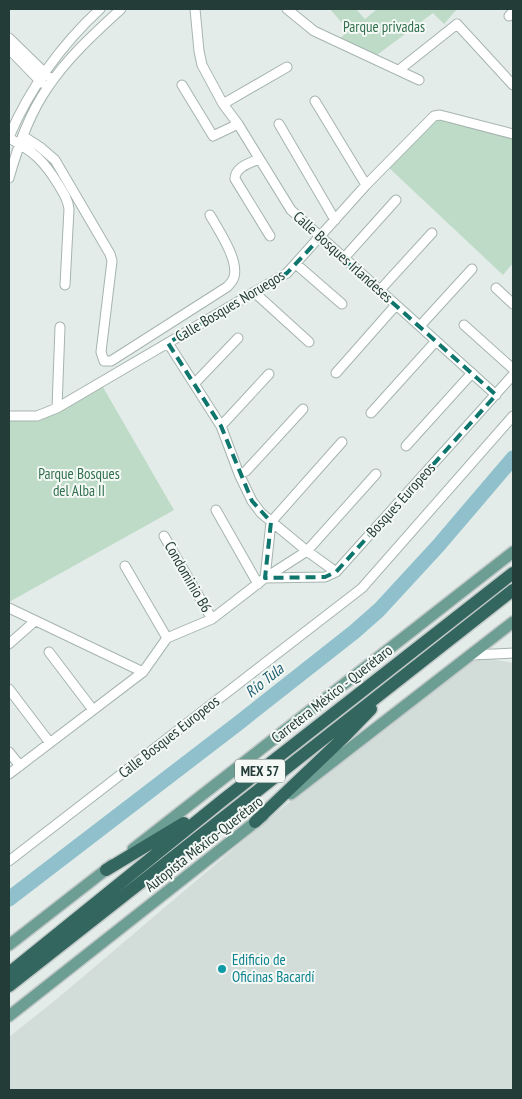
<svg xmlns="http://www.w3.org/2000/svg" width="522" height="1099" font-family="'PT Sans Narrow',sans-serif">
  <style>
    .built { fill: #d2dcd8 }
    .green { fill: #bedbc7 }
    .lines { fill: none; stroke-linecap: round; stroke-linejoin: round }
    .river { stroke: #90c0cc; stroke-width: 15 }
    .minor-casing { stroke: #a6b4b0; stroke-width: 11 }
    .major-casing { stroke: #c2c8c7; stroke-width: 14 }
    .highway-casing { stroke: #c2c8c7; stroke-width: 15 }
    .minor { stroke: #fff; stroke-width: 9 }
    .major { stroke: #6c9e93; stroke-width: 11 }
    .highway { stroke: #32665e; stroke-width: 12 }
    .marked { fill: none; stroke: #0f766e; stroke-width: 4; stroke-dasharray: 10 6; stroke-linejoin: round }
    .culture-dot { fill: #0f9aa8; stroke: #f4f9f6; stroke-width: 2 }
    .labels { text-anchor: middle; stroke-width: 4; stroke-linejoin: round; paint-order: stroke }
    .shield { fill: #f4f9f6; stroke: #627570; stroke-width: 1 }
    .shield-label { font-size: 14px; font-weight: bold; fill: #243c37 }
    .park-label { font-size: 15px; fill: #32704d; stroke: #f4f9f6 }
    .street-label { font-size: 15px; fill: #243c37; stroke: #f4f9f6 }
    .culture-label { font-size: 15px; fill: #0d838f; stroke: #f4f9f6; text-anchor: start }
    .water-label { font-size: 16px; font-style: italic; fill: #236273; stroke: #f4f9f6 }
  </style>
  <rect width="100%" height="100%" fill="#e3ece9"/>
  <path class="built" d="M 472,655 L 513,663 L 513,1090 L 9,1090 L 9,1037 L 58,998 L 282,808 L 400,716 Z"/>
  <path class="green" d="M 330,9 L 356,9 L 365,19 L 377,9 L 457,9 L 444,24 L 433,13 L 377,55 L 339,39 L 349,31 Z
    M 434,116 L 513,134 L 513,263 L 503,275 L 386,165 Z
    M 100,382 L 174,510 L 9,602 L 9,416 L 37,416 Z"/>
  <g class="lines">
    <path class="river" d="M 9,899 L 236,725 L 354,632 L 379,610 L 438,546 L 513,458"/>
    <defs>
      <path id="minor" d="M 195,9 L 199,51 L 202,65 L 223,104 L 238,124 L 291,210 L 496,395
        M 287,9 L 314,31 L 419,80
        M 509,16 L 513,12
        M 9,38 L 49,77
        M 9,49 L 42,83
        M 399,70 L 457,24 L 513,85
        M 182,85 L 213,136 L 238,124
        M 315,101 L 366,185
        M 223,104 L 287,67
        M 279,124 L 335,220
        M 23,136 L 40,147 L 55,160 L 110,254 L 112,261 L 101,352 L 104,361 L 111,361 L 227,287 C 230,284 233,281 234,277 C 239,260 219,231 210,215
        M 9,137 C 29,89 62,44 100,9
        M 9,138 C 33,151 44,161 58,184 C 63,192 68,199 69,209 L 65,285
        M 259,159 C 250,163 235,167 235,179 L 270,236
        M 9,178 C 18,146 29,114 48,87 C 68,57 96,32 121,9
        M 344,258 L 396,200
        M 296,264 L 342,304
        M 496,288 L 513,304
        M 380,290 L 432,233
        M 254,292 L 309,342
        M 464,325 L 513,369
        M 420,326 L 472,269
        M 168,343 L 221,426 L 239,474 L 252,501 L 261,513 L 307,551 L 336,572
        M 336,373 L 396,305
        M 195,383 L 238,338
        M 57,408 L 60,327
        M 371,413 L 436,341
        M 9,416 L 37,416 L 57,408 L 287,273 L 366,185 L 434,116 L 440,115 L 513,134
        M 221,426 L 269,374
        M 342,442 L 271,522 L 265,578 L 325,577 L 336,572 L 513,375
        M 406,446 L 472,373
        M 239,474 L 246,471 L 303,409
        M 216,510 L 258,584
        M 164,536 L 212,619
        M 125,566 L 167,638
        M 9,608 L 143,672
        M 9,644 L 35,621
        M 49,652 L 93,710
        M 472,655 L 513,653
        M 9,689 L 50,743
        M 9,752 L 20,766
        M 9,774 L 143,672 L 167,638 L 212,619 L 265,578 L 307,551 L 376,474
        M 9,861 L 362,588 L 513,416"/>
      <path id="major" d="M 291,794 L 513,622
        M 133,849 L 513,552
        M 9,945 L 112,865
        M 9,1016 L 263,816"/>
      <path id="highway" d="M 255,822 L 342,739 L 371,709
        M 106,870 L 184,823
        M 9,973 L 223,800 L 513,573
        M 9,986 L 513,590"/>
    </defs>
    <use href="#minor" class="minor-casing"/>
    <use href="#major" class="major-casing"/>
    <use href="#highway" class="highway-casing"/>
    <use href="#minor" class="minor"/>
    <use href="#major" class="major"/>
    <use href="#highway" class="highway"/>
  </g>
  <path class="marked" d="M 320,238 L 496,395 L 336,572 L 325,577 L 265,578 L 271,522 L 252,501 L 221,426 L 168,343 L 287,273 Z"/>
  <circle class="culture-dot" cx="222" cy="969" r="5"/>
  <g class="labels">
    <rect class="shield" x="235" y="759.5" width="50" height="23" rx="4"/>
    <g class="shield-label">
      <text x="260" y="776">MEX 57</text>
    </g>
    <g class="park-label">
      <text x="384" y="32">Parque privadas</text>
      <text x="79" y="479">Parque Bosques<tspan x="79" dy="17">del Alba II</tspan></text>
    </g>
    <g class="street-label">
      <text transform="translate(343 257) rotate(42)" y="5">Calle Bosques Irlandeses</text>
      <text transform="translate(230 306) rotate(-31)" y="5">Calle Bosques Noruegos</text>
      <text transform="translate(401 500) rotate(-48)" y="5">Bosques Europeos</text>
      <text transform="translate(188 577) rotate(60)" y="5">Condominio B6</text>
      <text transform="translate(332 694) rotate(-38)" y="5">Carretera México - Querétaro</text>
      <text transform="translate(169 737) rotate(-38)" y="5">Calle Bosques Europeos</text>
      <text transform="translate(204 844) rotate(-38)" y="5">Autopista México-Querétaro</text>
    </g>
    <g class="culture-label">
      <text x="232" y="965">Edificio de<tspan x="232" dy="17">Oficinas Bacardí</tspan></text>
    </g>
    <g class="water-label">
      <text transform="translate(264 680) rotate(-39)" y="6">Río Tula</text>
    </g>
  </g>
  <rect width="522" height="1099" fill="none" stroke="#243c37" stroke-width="20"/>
</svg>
